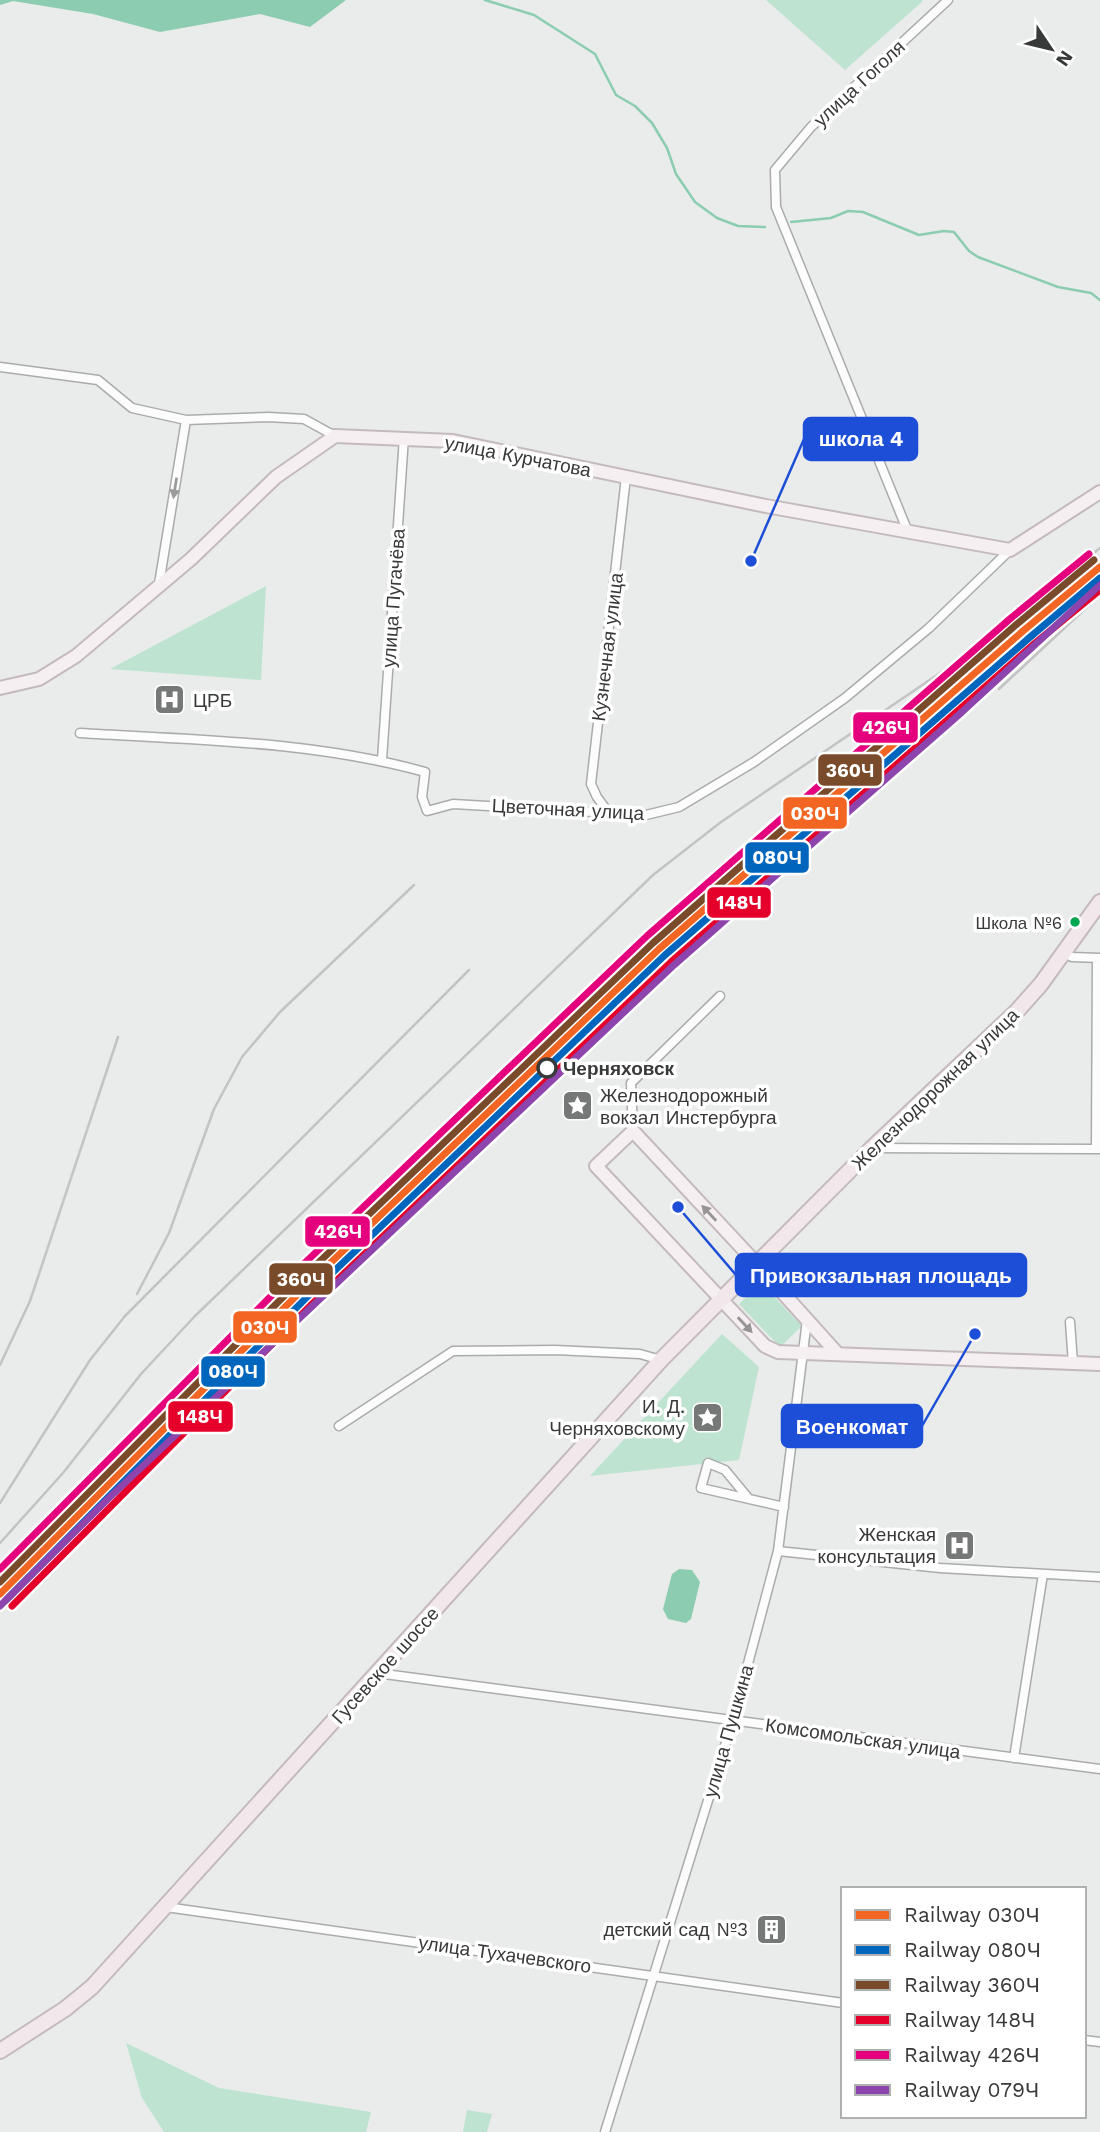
<svg xmlns="http://www.w3.org/2000/svg" width="1100" height="2132" font-family="'Work Sans',sans-serif">
  <style>
    .green { fill: #bee3d1 }
    .water { fill: #8cccb1 }
    .lines { fill: none; stroke-linecap: round; stroke-linejoin: round }
    .stream { stroke: #8cccb1; stroke-width: 2.5 }
    .street-casing { stroke: #a9acaa; stroke-width: 11 }
    .primary-casing { stroke: #c4babe; stroke-width: 16 }
    .highway-casing { stroke: #c4babe; stroke-width: 18 }
    .street { stroke: #fcfcfc; stroke-width: 8 }
    .primary { stroke: #f6eff2; stroke-width: 12 }
    .highway { stroke: #f2e8ec; stroke-width: 14 }
    .rail { stroke: #c3c3c3; stroke-width: 2.5 }
    .rail-1-casing { stroke: #fff; stroke-width: 12 }
    .rail-2-casing { stroke: #fff; stroke-width: 12 }
    .rail-3-casing { stroke: #fff; stroke-width: 12 }
    .rail-4-casing { stroke: #fff; stroke-width: 12 }
    .rail-5-casing { stroke: #fff; stroke-width: 12 }
    .rail-6-casing { stroke: #fff; stroke-width: 12 }
    .rail-1 { stroke: #f26522; stroke-width: 7 }
    .rail-2 { stroke: #0065bd; stroke-width: 7 }
    .rail-3 { stroke: #7a4b2a; stroke-width: 7 }
    .rail-4 { stroke: #e4002b; stroke-width: 7 }
    .rail-5 { stroke: #e5007d; stroke-width: 7 }
    .rail-6 { stroke: #8e44ad; stroke-width: 7 }
    .oneway { fill: #9a9b9a }
    .oneway2 { fill: #979496 }
    .bus-dot { fill: #00a651; stroke: #fff; stroke-width: 2.5 }
    .stop-dot { fill: #fff; stroke: #383a39; stroke-width: 3.5 }
    .labels { text-anchor: middle; stroke-width: 7; stroke-linejoin: round; paint-order: stroke }
    .bus-label { font-size: 17px; fill: #383a39; stroke: #fff; text-anchor: end }
    .street-label { font-size: 19px; fill: #383a39; stroke: #fff }
    .poi-label { font-size: 19px; fill: #383a39; stroke: #fff; text-anchor: end }
    .stop-label { font-size: 19px; font-weight: bold; fill: #383a39; stroke: #fff; text-anchor: start }
    .leader { fill: none; stroke: #1d4ed8; stroke-width: 2.5 }
    .callout-dot { fill: #1d4ed8; stroke: #fff; stroke-width: 2.5 }
    .callout { fill: #1d4ed8; stroke: #1d4ed8; stroke-width: 2.5 }
    .callout-label { font-size: 21px; text-anchor: middle; font-weight: bold; fill: #fff }
    .line-badge { stroke: #fff; stroke-width: 2.5 }
    .badge-label { font-size: 19px; text-anchor: middle; font-weight: bold; fill: #fff }
  </style>
  <rect width="100%" height="100%" fill="#e9ecea"/>
  <path class="green" d="M 766,0 L 921,0 L 923,1 L 845,70 Z
    M 266,586 L 261,680 L 110,669 Z
    M 761,1283 L 802,1326 L 780,1347 L 739,1304 Z
    M 722,1334 L 759,1367 L 739,1460 L 590,1476 Z
    M 126,2043 L 219,2088 L 371,2112 L 366,2132 L 164,2132 L 142,2098 Z
    M 467,2110 L 492,2114 L 487,2132 L 463,2132 Z"/>
  <path class="water" d="M 0,0 L 346,0 L 310,27 L 260,14 L 160,32 L 93,14 L 13,1 L 0,5 Z
    M 679,1569 L 692,1570 L 700,1582 L 691,1619 L 686,1623 L 668,1619 L 663,1609 L 672,1574 Z"/>
  <g class="lines">
    <path class="stream" d="M 485,0 L 534,15 L 595,54 L 616,95 L 635,106 L 652,123 L 667,148 L 676,174 L 695,202 L 717,218 L 738,226 L 765,227
      M 791,222 L 831,218 L 848,211 L 863,212 L 919,235 L 944,231 L 954,232 L 969,251 L 978,257 L 1058,287 L 1091,293 L 1100,300"/>
    <defs>
      <path id="street" d="M 0,367 L 98,380 L 132,408 L 186,420 L 268,417 L 304,419 L 335,436
        M 908,532 L 776,207 L 775,170 L 811,127 L 948,0
        M 159,584 L 186,420
        M 80,733 C 195,740 313,741 425,772 L 422,797 L 427,811 L 453,804 L 646,815 L 679,807 L 754,762 L 845,698 L 929,628 L 1010,550
        M 382,760 L 404,437
        M 608,812 L 597,797 L 591,784 L 626,477
        M 1064,953 L 1072,957 L 1100,958
        M 633,1131 L 631,1083 L 720,996
        M 872,1148 L 1100,1149
        M 1096,1149 L 1097,958
        M 1070,1322 L 1073,1363
        M 339,1426 L 453,1351 L 555,1350 L 640,1354 L 661,1360
        M 749,1499 L 725,1470 L 708,1463 L 701,1488 L 784,1507
        M 778,1551 L 940,1568 L 1100,1577
        M 377,1673 L 1100,1769
        M 1014,1758 L 1043,1574
        M 166,1907 L 843,2003
        M 1084,2040 L 1100,2042
        M 605,2132 L 733,1720 L 778,1551 L 807,1320"/>
      <path id="primary" d="M 0,688 L 39,679 L 76,656 L 191,559 L 276,477 L 335,436 L 453,441 L 766,506 L 1010,550 L 1100,492
        M 837,1353 L 756,1263 L 633,1131 L 596,1166 L 765,1346 L 778,1352 L 1100,1364"/>
      <path id="highway" d="M 0,2051 L 65,2009 L 92,1987 L 661,1360 L 872,1148 L 1017,1011 L 1041,984 L 1100,902"/>
    </defs>
    <use href="#street" class="street-casing"/>
    <use href="#primary" class="primary-casing"/>
    <use href="#highway" class="highway-casing"/>
    <use href="#street" class="street"/>
    <use href="#primary" class="primary"/>
    <use href="#highway" class="highway"/>
    <path class="rail" d="M 999,689 L 1100,595
      M 137,1294 L 169,1233 L 214,1109 L 242,1057 L 280,1012 L 414,885
      M 0,1365 L 30,1301 L 118,1037
      M 0,1503 L 90,1360 L 125,1316 L 469,970
      M 0,1543 L 63,1473 L 141,1374 L 195,1316 L 653,875 L 721,822 L 981,645 L 1100,548"/>
    <defs>
      <path id="rail-1" d="M 0,1594 L 300,1292 L 659,949 L 1023,631 L 1100,567"/>
      <path id="rail-2" d="M 6,1600 L 306,1298 L 665,955 L 1029,638 L 1100,578"/>
      <path id="rail-3" d="M 0,1582 L 294,1286 L 653,943 L 1017,624 L 1094,560"/>
      <path id="rail-4" d="M 12,1606 L 312,1304 L 671,962 L 1034,644 L 1100,590"/>
      <path id="rail-5" d="M 0,1569 L 288,1279 L 647,936 L 1011,618 L 1089,554"/>
      <path id="rail-6" d="M 0,1606 L 110,1497 L 674,965 L 962,712 L 1100,585"/>
    </defs>
    <use href="#rail-1" class="rail-1-casing"/>
    <use href="#rail-2" class="rail-2-casing"/>
    <use href="#rail-3" class="rail-3-casing"/>
    <use href="#rail-4" class="rail-4-casing"/>
    <use href="#rail-5" class="rail-5-casing"/>
    <use href="#rail-6" class="rail-6-casing"/>
    <use href="#rail-1" class="rail-1"/>
    <use href="#rail-2" class="rail-2"/>
    <use href="#rail-3" class="rail-3"/>
    <use href="#rail-4" class="rail-4"/>
    <use href="#rail-5" class="rail-5"/>
    <use href="#rail-6" class="rail-6"/>
  </g>
  <defs><path id="oneway-solid" d="M-6-.8H1V-3.2L6.5 0L1 3.2V.8H-6Z" transform="scale(1.75)"/></defs>
  <use class="oneway" href="#oneway-solid" transform="translate(175 488) rotate(99)"/>
  <g class="oneway2">
    <use href="#oneway-solid" transform="translate(709 1213) rotate(-133)"/>
    <use href="#oneway-solid" transform="translate(745 1325) rotate(47)"/>
  </g>
  <defs>
    <symbol id="hospital-square" viewBox="-11 -11 22 22"><rect x="-9" y="-9" width="18" height="18" rx="4" fill="#767877" stroke="#fff"/><path d="M-5-5h3v3.5h4V-5h3V5h-3V1.5h-4V5h-3Z" fill="#fff"/></symbol>
    <symbol id="sight-square" viewBox="-11 -11 22 22"><rect x="-9" y="-9" width="18" height="18" rx="4" fill="#767877" stroke="#fff"/><path d="M0-6L1.8-2.2L6-1.7L2.9 1.2L3.7 5.4L0 3.3L-3.7 5.4L-2.9 1.2L-6-1.7L-1.8-2.2Z" fill="#fff"/></symbol>
    <symbol id="building-square" viewBox="-11 -11 22 22"><rect x="-9" y="-9" width="18" height="18" rx="4" fill="#767877" stroke="#fff"/><path d="M-4-6H4V6H1V3H-1V6H-4ZM-2.5-4.3h1.7v1.8h-1.7ZM.8-4.3h1.7v1.8H.8ZM-2.5-1h1.7V.8h-1.7ZM.8-1h1.7V.8H.8Z" fill="#fff"/></symbol>
  </defs>
  <g fill-rule="evenodd">
    <use href="#hospital-square" x="152" y="682" width="35" height="35"/>
    <use href="#sight-square" x="560" y="1088" width="35" height="35"/>
    <use href="#sight-square" x="690" y="1400" width="35" height="35"/>
    <use href="#hospital-square" x="942" y="1528" width="35" height="35"/>
    <use href="#building-square" x="754" y="1912" width="35" height="35"/>
  </g>
  <circle class="bus-dot" cx="1075" cy="922" r="6"/>
  <circle class="stop-dot" cx="547" cy="1068" r="9"/>
  <g class="labels">
    <g class="bus-label">
      <text x="1062" y="929">Школа №6</text>
    </g>
    <g class="street-label">
      <text transform="translate(859 83) rotate(-43)" y="7">улица Гоголя</text>
      <text transform="translate(518 456) rotate(11)" y="7">улица Курчатова</text>
      <text transform="translate(393 598) rotate(-86)" y="7">улица Пугачёва</text>
      <text transform="translate(607 647) rotate(-83)" y="7">Кузнечная улица</text>
      <text transform="translate(568 809) rotate(3)" y="7">Цветочная улица</text>
      <text transform="translate(935 1089) rotate(-44)" y="7">Железнодорожная улица</text>
      <text transform="translate(385 1665) rotate(-48)" y="7">Гусевское шоссе</text>
      <text transform="translate(728 1731) rotate(-74)" y="7">улица Пушкина</text>
      <text transform="translate(863 1738) rotate(8)" y="7">Комсомольская улица</text>
      <text transform="translate(505 1954) rotate(8)" y="7">улица Тухачевского</text>
    </g>
    <g class="poi-label">
      <text x="193" y="707" text-anchor="start">ЦРБ</text>
      <text x="600" y="1102" text-anchor="start">Железнодорожный<tspan x="600" dy="22">вокзал Инстербурга</tspan></text>
      <text x="685" y="1413">И. Д.<tspan x="685" dy="22">Черняховскому</tspan></text>
      <text x="936" y="1541">Женская<tspan x="936" dy="22">консультация</tspan></text>
      <text x="748" y="1936">детский сад №3</text>
    </g>
    <g class="stop-label">
      <text x="563" y="1075">Черняховск</text>
    </g>
  </g>
  <path class="leader" d="M751 561L804 439M678 1207L736 1275M975 1334L922 1426"/>
  <g class="callout-dot">
    <circle cx="751" cy="561" r="7"/>
    <circle cx="678" cy="1207" r="7"/>
    <circle cx="975" cy="1334" r="7"/>
  </g>
  <g class="callout">
    <rect x="804" y="418" width="113" height="42" rx="7"/>
    <rect x="736" y="1254" width="290" height="42" rx="7"/>
    <rect x="782" y="1405" width="140" height="42" rx="7"/>
  </g>
  <g class="callout-label">
    <text x="861" y="446">школа 4</text>
    <text x="881" y="1283">Привокзальная площадь</text>
    <text x="852" y="1434">Военкомат</text>
  </g>
  <g class="line-badge">
    <rect x="852" y="711" width="67" height="33" rx="7" fill="#e5007d"/>
    <rect x="817" y="753" width="66" height="34" rx="7" fill="#7a4b2a"/>
    <rect x="782" y="796" width="66" height="34" rx="7" fill="#f26522"/>
    <rect x="744" y="841" width="66" height="33" rx="7" fill="#0065bd"/>
    <rect x="706" y="886" width="66" height="33" rx="7" fill="#e4002b"/>
    <rect x="304" y="1215" width="67" height="33" rx="7" fill="#e5007d"/>
    <rect x="268" y="1262" width="66" height="34" rx="7" fill="#7a4b2a"/>
    <rect x="232" y="1310" width="66" height="34" rx="7" fill="#f26522"/>
    <rect x="200" y="1355" width="66" height="33" rx="7" fill="#0065bd"/>
    <rect x="167" y="1400" width="67" height="33" rx="7" fill="#e4002b"/>
  </g>
  <g class="badge-label">
    <text x="886" y="734">426Ч</text>
    <text x="850" y="777">360Ч</text>
    <text x="815" y="820">030Ч</text>
    <text x="777" y="864">080Ч</text>
    <text x="739" y="909">148Ч</text>
    <text x="338" y="1238">426Ч</text>
    <text x="301" y="1286">360Ч</text>
    <text x="265" y="1334">030Ч</text>
    <text x="233" y="1378">080Ч</text>
    <text x="200" y="1423">148Ч</text>
  </g>
  <rect x="841" y="1887" width="245" height="231" fill="#ffffff" stroke="#afb0b0" stroke-width="2"/>
  <rect x="855" y="1910" width="35" height="10" fill="#f26522" stroke="#afb0b0" stroke-width="2"/>
  <text x="904" y="1922" font-size="21" fill="#383a39">Railway 030Ч</text>
  <rect x="855" y="1945" width="35" height="10" fill="#0065bd" stroke="#afb0b0" stroke-width="2"/>
  <text x="904" y="1957" font-size="21" fill="#383a39">Railway 080Ч</text>
  <rect x="855" y="1980" width="35" height="10" fill="#7a4b2a" stroke="#afb0b0" stroke-width="2"/>
  <text x="904" y="1992" font-size="21" fill="#383a39">Railway 360Ч</text>
  <rect x="855" y="2015" width="35" height="10" fill="#e4002b" stroke="#afb0b0" stroke-width="2"/>
  <text x="904" y="2027" font-size="21" fill="#383a39">Railway 148Ч</text>
  <rect x="855" y="2050" width="35" height="10" fill="#e5007d" stroke="#afb0b0" stroke-width="2"/>
  <text x="904" y="2062" font-size="21" fill="#383a39">Railway 426Ч</text>
  <rect x="855" y="2085" width="35" height="10" fill="#8e44ad" stroke="#afb0b0" stroke-width="2"/>
  <text x="904" y="2097" font-size="21" fill="#383a39">Railway 079Ч</text>
  <g transform="translate(1051 49) rotate(125)" stroke="#ffffff" stroke-width="5" paint-order="stroke">
  <path d="M0-5L12 26L0 18L-12 26Z" fill="#383a39"/>
  <text y="-10" font-size="19" font-weight="bold" text-anchor="middle" fill="#383a39">N</text>
  </g>
</svg>
